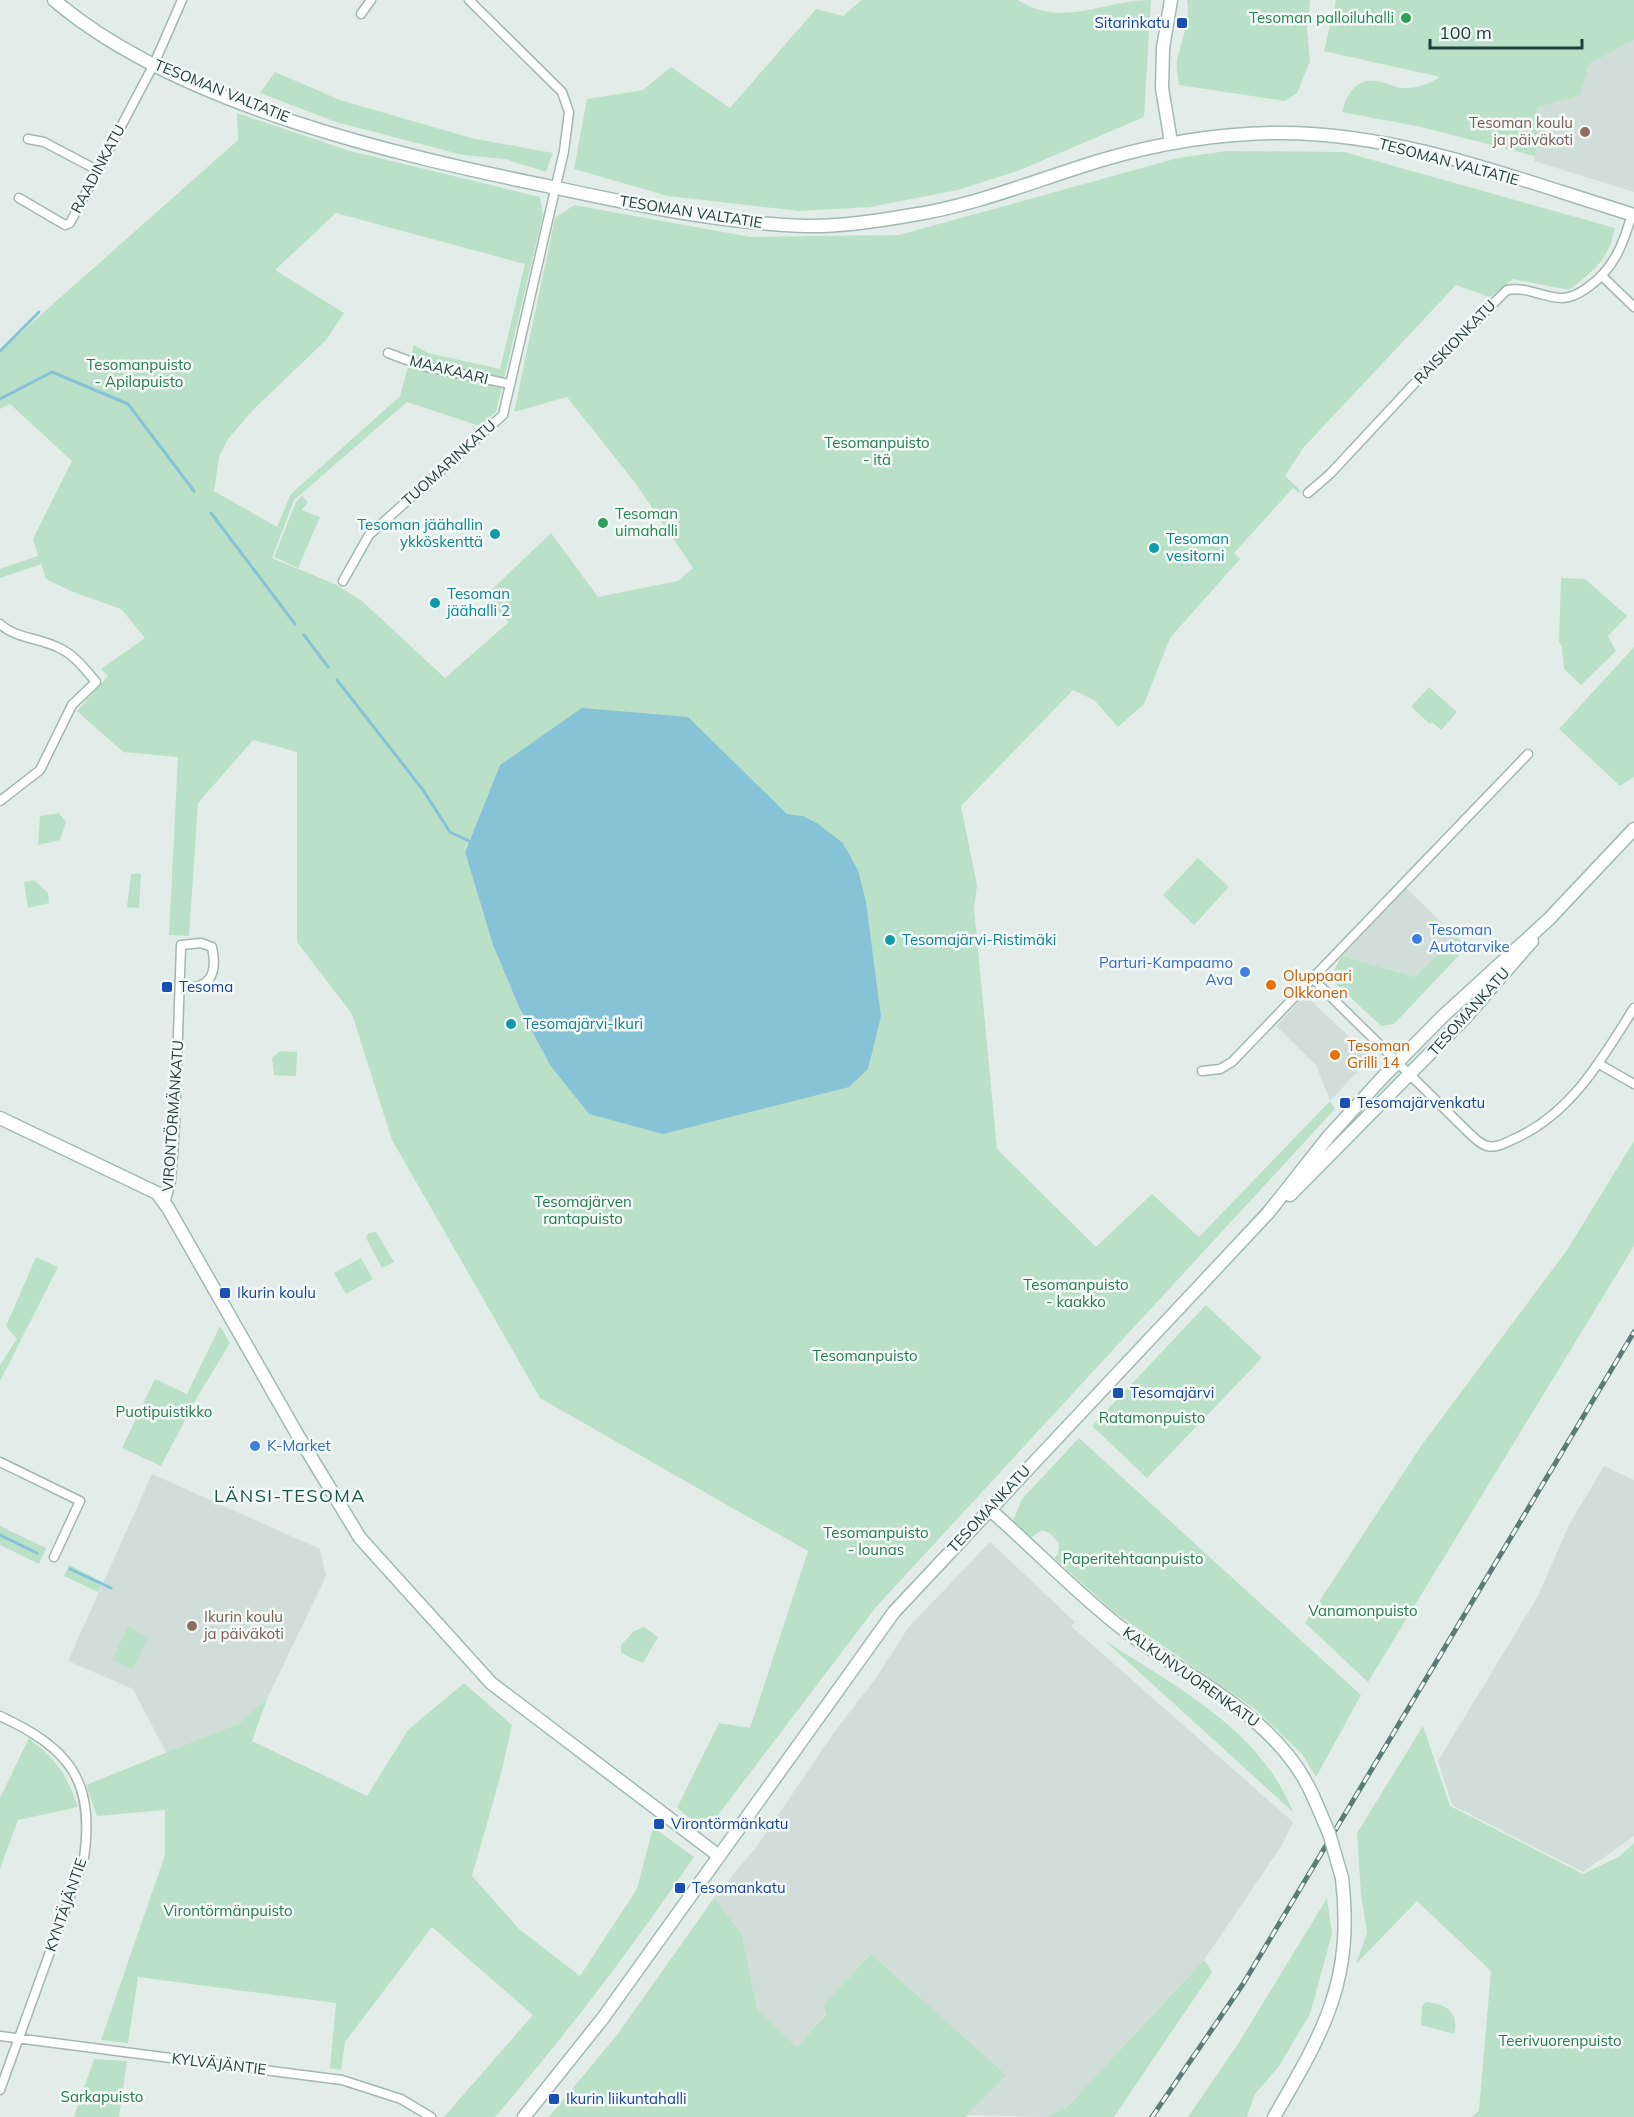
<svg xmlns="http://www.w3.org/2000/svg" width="1634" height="2117" font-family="Mulish,sans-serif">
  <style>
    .built { fill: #d0ddd9 }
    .green { fill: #bae0c7; fill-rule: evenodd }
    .water { fill: #87c3d6 }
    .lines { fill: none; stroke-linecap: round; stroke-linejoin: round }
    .stream { stroke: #87c3d6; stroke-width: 3 }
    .street-casing { stroke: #a4b6b1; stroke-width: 11 }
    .secondary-casing { stroke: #a0bab3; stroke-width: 15 }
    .street { stroke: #fff; stroke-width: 8 }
    .secondary { stroke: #fff; stroke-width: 12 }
    .rail-casing { stroke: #5b7b76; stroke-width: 5 }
    .rail { stroke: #f3f9f7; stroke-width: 3; stroke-dasharray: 9; stroke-linecap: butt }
    .secondary-bridge-casing { stroke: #a0bab3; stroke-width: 15; stroke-linecap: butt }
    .secondary-bridge { stroke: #fff; stroke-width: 12 }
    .leisure-dot { fill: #2e9e5b; stroke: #f3f9f7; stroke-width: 2 }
    .transit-dot { fill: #1a4fb4; stroke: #f3f9f7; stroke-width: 2 }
    .education-dot { fill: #8d6e63; stroke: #f3f9f7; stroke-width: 2 }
    .culture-dot { fill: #0f9aa8; stroke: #f3f9f7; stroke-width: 2 }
    .shop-dot { fill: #3f7fe0; stroke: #f3f9f7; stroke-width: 2 }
    .food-dot { fill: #e8710a; stroke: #f3f9f7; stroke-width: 2 }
    .labels { text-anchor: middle; stroke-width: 5; stroke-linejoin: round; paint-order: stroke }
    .leisure-label { font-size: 15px; fill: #27864d; stroke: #f3f9f7; text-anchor: end }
    .transit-label { font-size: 15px; fill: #164399; stroke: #f3f9f7; text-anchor: start }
    .street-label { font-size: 15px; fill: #21403a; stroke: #f3f9f7 }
    .education-label { font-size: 15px; fill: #785e54; stroke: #f3f9f7; text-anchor: end }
    .park-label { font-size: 15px; fill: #287a4f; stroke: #f3f9f7 }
    .culture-label { font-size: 15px; fill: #0d838f; stroke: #f3f9f7; text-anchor: start }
    .shop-label { font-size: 15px; fill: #366cbe; stroke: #f3f9f7; text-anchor: start }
    .food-label { font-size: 15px; fill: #c56008; stroke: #f3f9f7; text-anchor: start }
    .quarter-label { font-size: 18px; letter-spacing: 1.5px; fill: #1b544b; stroke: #f3f9f7 }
  </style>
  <rect width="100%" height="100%" fill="#e2ede9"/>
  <path class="built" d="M 1634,40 L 1634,192 L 1534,161 L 1538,107 L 1588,71 L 1589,64 Z
    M 1406,888 L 1456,936 L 1415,977 L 1342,956 Z
    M 1305,995 L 1371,1057 L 1330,1101 L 1316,1065 L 1276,1026 Z
    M 1604,1466 L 1634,1480 L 1634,1836 L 1583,1872 L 1452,1805 L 1438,1761 L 1538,1596 L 1569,1525 Z
    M 152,1474 L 320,1549 L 326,1576 L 267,1699 L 238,1724 L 167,1754 L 133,1689 L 68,1661 Z
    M 990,1542 L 1075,1622 L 1071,1626 L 1293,1822 L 1282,1845 L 1204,1960 L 1066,2108 L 1048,2117 L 965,2115 L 1005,2075 L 871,1954 L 824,2004 L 826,2013 L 797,2047 L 757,2009 L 742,1934 L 714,1898 L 757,1846 L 835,1731 L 876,1678 L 908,1628 Z"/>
  <path class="green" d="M 862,0 L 1018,0 C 1063,29 1103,0 1151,0 L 1144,117 L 1020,170 L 958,190 L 870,207 L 800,211 L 668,196 L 574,169 L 587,99 L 643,90 L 671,67 L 730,108 L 816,9 L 843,16 Z
    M 1187,0 L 1310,0 L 1307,30 L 1310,61 L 1297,93 L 1285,101 L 1179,85 C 1178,76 1175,64 1178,56 C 1183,38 1190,19 1187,0 Z
    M 1336,0 L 1634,0 L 1634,40 L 1589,64 L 1580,95 L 1538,107 L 1535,156 L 1421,127 L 1342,112 C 1346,96 1356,77 1376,81 C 1386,82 1395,88 1404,88 C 1415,89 1431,83 1440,77 L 1324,51 Z
    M 275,72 L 340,100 L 471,138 L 553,153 L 546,172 L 505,159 L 463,155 L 336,122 L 260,93 Z
    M 237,113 L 350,151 L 540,197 L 543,215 L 496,412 L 480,426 L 407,402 L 294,500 L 272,558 L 337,585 L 362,601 L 445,678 L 509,622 L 484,597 L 551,533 L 598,597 L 678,581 L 693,568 L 636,484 L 567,397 L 514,412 L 555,218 L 574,205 L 751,237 L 899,235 L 1178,158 L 1227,151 L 1344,152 L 1615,228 C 1608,261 1594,270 1569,290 L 1513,279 L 1490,297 L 1456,285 L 1303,448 L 1285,476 L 1301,491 L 1299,493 L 1293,488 L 1234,553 L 1240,559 L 1170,638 L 1144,704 L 1118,727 L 1094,700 L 1073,690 L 961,806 L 977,885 L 974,908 L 997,1149 L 1096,1247 L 1152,1194 L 1199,1237 L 1330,1101 L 1335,1109 L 876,1607 L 706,1831 L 677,1808 L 719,1723 L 750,1728 L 808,1551 L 540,1398 L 392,1140 L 352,1014 L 297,942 L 297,752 L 253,740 L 198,803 L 189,936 L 169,935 L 178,757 L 123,752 L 77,711 L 108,676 L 101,669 L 145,638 L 121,609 L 73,592 L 46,579 L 41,564 L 0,578 L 0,569 L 38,556 L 33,539 L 72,461 L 10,404 L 0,409 L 0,351 L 238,140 ZM 336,213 L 525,264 L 500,369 L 428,353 L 414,345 L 400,396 L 291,494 L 277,527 L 214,491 L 219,457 L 228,439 L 253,410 L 327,339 L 344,313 L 275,270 ZM 500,765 L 754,785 L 787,814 L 803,816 L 817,823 L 843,843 L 858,870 L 866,901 L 881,1016 L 571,1088 L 550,1065 L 519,1007 L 493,945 L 465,851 Z
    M 302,496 L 308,502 L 302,510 L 320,517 L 298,568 L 274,557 L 296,502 Z
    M 1561,578 L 1585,579 L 1627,616 L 1608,636 L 1616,651 L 1581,685 L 1564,669 L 1562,647 L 1559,641 Z
    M 1634,647 L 1634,777 L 1620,786 L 1559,729 Z
    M 1429,687 L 1457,712 L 1441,730 L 1432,722 L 1430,724 L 1411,707 Z
    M 59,813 L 66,822 L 60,840 L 38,845 L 40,816 Z
    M 1198,858 L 1229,887 L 1194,925 L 1163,895 Z
    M 131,874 L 141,874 L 139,908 L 127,907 Z
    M 34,880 L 48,893 L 49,903 L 28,908 L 24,882 Z
    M 1456,936 L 1467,947 L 1394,1024 L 1381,1026 L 1337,985 C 1331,973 1335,967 1342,956 L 1415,977 Z
    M 280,1051 L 297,1052 L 296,1076 L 274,1075 L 272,1058 Z
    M 1634,1141 L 1634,1246 L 1368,1682 L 1305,1623 L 1421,1446 L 1567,1250 Z
    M 376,1232 L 394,1262 L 382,1268 L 366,1238 L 368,1233 Z
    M 36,1257 L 58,1267 L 0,1381 L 0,1365 L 17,1339 L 6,1326 Z
    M 361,1258 L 373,1279 L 346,1294 L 334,1273 Z
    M 1206,1305 L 1262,1358 L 1147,1478 L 1092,1426 Z
    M 220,1326 L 230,1343 L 196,1399 L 161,1466 L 122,1448 L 155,1379 L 187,1394 Z
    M 1079,1438 L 1361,1695 L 1316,1777 L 1302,1754 L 1255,1709 L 1114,1612 L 1054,1558 L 1058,1554 L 1059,1543 L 1050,1533 L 1042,1530 L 1030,1538 L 1013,1521 L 1022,1499 Z
    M 0,1526 L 46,1548 L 39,1564 L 0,1545 Z
    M 69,1565 L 103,1582 L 98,1592 L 64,1576 Z
    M 128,1627 L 148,1637 L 133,1669 L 112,1660 Z
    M 644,1627 L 658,1637 L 643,1663 L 621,1653 L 621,1645 L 634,1631 Z
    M 1104,1640 C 1176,1687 1260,1729 1293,1812 Z
    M 464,1683 L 512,1725 L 501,1774 L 472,1876 L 519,1929 L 580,1976 L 637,1889 L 653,1827 L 694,1857 C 632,1948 567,2034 495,2117 L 444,2117 L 533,2015 L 432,1927 L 345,2042 L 341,2070 L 330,2068 L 336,2003 L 138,1977 L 128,2043 L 101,2040 L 165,1855 L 165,1810 L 97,1816 L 86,1785 L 238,1724 L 267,1699 L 252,1741 L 367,1796 L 408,1730 Z
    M 1423,1726 L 1450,1806 L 1583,1874 L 1620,1856 L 1634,1843 L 1634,2117 L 1472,2117 L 1479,2110 L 1491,1971 L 1417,1901 L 1356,1964 L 1367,1933 L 1361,1894 L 1357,1833 Z
    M 29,1738 C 58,1762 65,1771 78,1807 L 18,1820 L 0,1869 L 0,1798 Z
    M 714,1898 L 742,1934 L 757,2009 L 797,2047 L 826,2014 L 824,2004 L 871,1954 L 1006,2075 L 966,2115 L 968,2117 L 549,2117 L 617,2035 Z
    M 1327,1898 L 1332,1934 L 1310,2014 L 1279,2066 L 1255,2094 L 1247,2117 L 1188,2117 L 1238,2044 Z
    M 1204,1960 L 1212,1972 L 1114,2117 L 1048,2117 L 1066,2108 Z
    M 1426,2002 C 1445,2004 1460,2011 1454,2034 L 1421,2025 L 1422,2006 Z
    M 94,2059 L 127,2061 L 119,2117 L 74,2117 Z"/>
  <path class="water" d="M 582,708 L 688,717 L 787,814 L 803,816 L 817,823 L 843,843 L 858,870 L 866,901 L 881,1016 L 868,1069 L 849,1087 L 663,1134 L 589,1114 L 550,1065 L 519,1007 L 493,945 L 465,852 L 500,765 Z"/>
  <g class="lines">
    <path class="stream" d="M 0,351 L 39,312
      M 0,399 L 52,372 L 128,404 L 194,491
      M 211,513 L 295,624
      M 304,635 L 328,667
      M 337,680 L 423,790 L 450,832 L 469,841
      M 0,1535 L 37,1553
      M 70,1569 L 111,1588"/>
    <defs>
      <path id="street" d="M 361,14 L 371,0
        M 28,139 L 44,142 L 97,170
        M 19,198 L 65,225 L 70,223 L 154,64 L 182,0
        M 1602,276 L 1634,307
        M 388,353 L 423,366 L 510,384
        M 1308,493 L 1330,474 L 1440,356 L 1507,290 C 1527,286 1543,298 1562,298 C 1571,298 1580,293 1587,288 C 1614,269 1623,245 1632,214
        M 343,581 L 369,535 L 503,415 L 564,151 L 569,112 L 562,92 L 469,0
        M 0,624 C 15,638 39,638 57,647 C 74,654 84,668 96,682 L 72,705 L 40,770 L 0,801
        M 1312,978 L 1469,1133 C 1474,1138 1480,1144 1487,1146 C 1497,1148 1505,1143 1514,1139 C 1571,1114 1602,1059 1634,1008
        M 1599,1064 L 1634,1084
        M 1202,1071 L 1220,1069 L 1232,1062 L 1528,754
        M 165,1204 L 171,1181 L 175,1126 L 181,945 L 201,943 L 212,947 C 218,975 210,989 180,988
        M 0,1462 L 80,1501 L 54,1557
        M 0,1716 C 69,1748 95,1780 84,1858 L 0,2090
        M 0,2036 L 342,2080 L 401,2099 L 431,2117"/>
      <path id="secondary" d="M 54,0 C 177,105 396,155 552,187 C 636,205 719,223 805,226 C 840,227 878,221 912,215 C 977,205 1039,179 1102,160 C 1160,143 1220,133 1281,133 C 1402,133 1520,180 1634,215
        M 1171,0 L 1163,48 L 1162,88 L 1171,142
        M 0,1118 L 157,1193 L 168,1208 L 297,1434 L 360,1538 L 491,1683 L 719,1856
        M 1290,1195 L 1464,1019 L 1532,941
        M 989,1509 C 1033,1547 1073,1590 1119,1626 C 1185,1678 1276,1713 1313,1796
        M 524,2117 L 603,2018 L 894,1612 L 1268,1213 L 1329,1136 L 1382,1078 L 1442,1017 L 1549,919 L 1634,829
        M 1274,2117 C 1324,2031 1354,1981 1342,1878"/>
    </defs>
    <use href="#street" class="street-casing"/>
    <use href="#secondary" class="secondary-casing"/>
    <use href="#street" class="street"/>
    <use href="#secondary" class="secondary"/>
    <defs>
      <path id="rail" d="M 1152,2117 L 1243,1984 L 1634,1332"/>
    </defs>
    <use href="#rail" class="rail-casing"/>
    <use href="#rail" class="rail"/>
    <defs>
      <path id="secondary-bridge" d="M 1313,1796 L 1329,1833 L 1342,1878"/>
    </defs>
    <use href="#secondary-bridge" class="secondary-bridge-casing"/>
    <use href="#secondary-bridge" class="secondary-bridge"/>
  </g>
  <g class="leisure-dot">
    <circle cx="1406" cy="18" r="6"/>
    <circle cx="603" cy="523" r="6"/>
  </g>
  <g class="transit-dot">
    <rect x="1176" y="17" width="12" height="12" rx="3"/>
    <rect x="161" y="981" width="12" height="12" rx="3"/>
    <rect x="1339" y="1097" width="12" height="12" rx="3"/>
    <rect x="219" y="1287" width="12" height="12" rx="3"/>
    <rect x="1112" y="1387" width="12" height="12" rx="3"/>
    <rect x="653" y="1818" width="12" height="12" rx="3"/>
    <rect x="674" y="1882" width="12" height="12" rx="3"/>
    <rect x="548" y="2093" width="12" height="12" rx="3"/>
  </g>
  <g class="education-dot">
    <circle cx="1585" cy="132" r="6"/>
    <circle cx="192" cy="1626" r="6"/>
  </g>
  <g class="culture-dot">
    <circle cx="495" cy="534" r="6"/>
    <circle cx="1154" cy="548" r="6"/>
    <circle cx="435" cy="603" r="6"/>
    <circle cx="890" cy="940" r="6"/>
    <circle cx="511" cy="1024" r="6"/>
  </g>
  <g class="shop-dot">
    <circle cx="1417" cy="939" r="6"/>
    <circle cx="1245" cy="972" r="6"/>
    <circle cx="255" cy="1446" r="6"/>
  </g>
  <g class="food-dot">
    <circle cx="1271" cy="985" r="6"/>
    <circle cx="1335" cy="1055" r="6"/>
  </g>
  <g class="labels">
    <g class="leisure-label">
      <text x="1394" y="23">Tesoman palloiluhalli</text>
      <text x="615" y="519" text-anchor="start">Tesoman<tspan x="615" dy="17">uimahalli</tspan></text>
    </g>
    <g class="transit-label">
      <text x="1170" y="28" text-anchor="end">Sitarinkatu</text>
      <text x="179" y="992">Tesoma</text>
      <text x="1357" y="1108">Tesomajärvenkatu</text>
      <text x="237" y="1298">Ikurin koulu</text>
      <text x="1130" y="1398">Tesomajärvi</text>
      <text x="671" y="1829">Virontörmänkatu</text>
      <text x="692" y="1893">Tesomankatu</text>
      <text x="566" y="2104">Ikurin liikuntahalli</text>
    </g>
    <g class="street-label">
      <text transform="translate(222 91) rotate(22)" y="5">TESOMAN VALTATIE</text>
      <text transform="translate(1449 162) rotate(15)" y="5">TESOMAN VALTATIE</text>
      <text transform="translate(98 169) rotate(-62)" y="5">RAADINKATU</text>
      <text transform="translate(691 212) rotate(9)" y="5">TESOMAN VALTATIE</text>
      <text transform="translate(1455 342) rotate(-46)" y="5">RAISKIONKATU</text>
      <text transform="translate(449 370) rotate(14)" y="5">MAAKAARI</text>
      <text transform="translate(449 463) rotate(-42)" y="5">TUOMARINKATU</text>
      <text transform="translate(1469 1012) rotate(-48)" y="5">TESOMANKATU</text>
      <text transform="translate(173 1116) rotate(-86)" y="5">VIRONTÖRMÄNKATU</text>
      <text transform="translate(989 1509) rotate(-47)" y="5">TESOMANKATU</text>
      <text transform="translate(1191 1677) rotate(35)" y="5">KALKUNVUORENKATU</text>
      <text transform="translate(66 1905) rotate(-71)" y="5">KYNTÄJÄNTIE</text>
      <text transform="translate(219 2064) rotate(7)" y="5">KYLVÄJÄNTIE</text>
    </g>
    <g class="education-label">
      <text x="1573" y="128">Tesoman koulu<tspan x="1573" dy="17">ja päiväkoti</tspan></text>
      <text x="204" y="1622" text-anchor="start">Ikurin koulu<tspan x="204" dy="17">ja päiväkoti</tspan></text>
    </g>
    <g class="park-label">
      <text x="139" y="370">Tesomanpuisto<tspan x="139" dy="17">- Apilapuisto</tspan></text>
      <text x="877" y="448">Tesomanpuisto<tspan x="877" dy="17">- itä</tspan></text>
      <text x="583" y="1207">Tesomajärven<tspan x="583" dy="17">rantapuisto</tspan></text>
      <text x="1076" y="1290">Tesomanpuisto<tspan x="1076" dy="17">- kaakko</tspan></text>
      <text x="865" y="1361">Tesomanpuisto</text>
      <text x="164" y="1417">Puotipuistikko</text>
      <text x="1152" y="1423">Ratamonpuisto</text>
      <text x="876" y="1538">Tesomanpuisto<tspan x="876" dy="17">- lounas</tspan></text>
      <text x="1133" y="1564">Paperitehtaanpuisto</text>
      <text x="1363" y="1616">Vanamonpuisto</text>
      <text x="228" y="1916">Virontörmänpuisto</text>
      <text x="1560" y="2046">Teerivuorenpuisto</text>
      <text x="102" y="2102">Sarkapuisto</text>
    </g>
    <g class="culture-label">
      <text x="483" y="530" text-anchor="end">Tesoman jäähallin<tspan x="483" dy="17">ykköskenttä</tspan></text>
      <text x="1166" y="544">Tesoman<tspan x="1166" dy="17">vesitorni</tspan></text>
      <text x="447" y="599">Tesoman<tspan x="447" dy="17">jäähalli 2</tspan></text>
      <text x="902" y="945">Tesomajärvi-Ristimäki</text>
      <text x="523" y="1029">Tesomajärvi-Ikuri</text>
    </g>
    <g class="shop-label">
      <text x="1429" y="935">Tesoman<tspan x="1429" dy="17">Autotarvike</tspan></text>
      <text x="1233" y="968" text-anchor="end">Parturi-Kampaamo<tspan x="1233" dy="17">Ava</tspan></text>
      <text x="267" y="1451">K-Market</text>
    </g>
    <g class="food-label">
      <text x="1283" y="981">Oluppaari<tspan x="1283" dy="17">Olkkonen</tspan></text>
      <text x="1347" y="1051">Tesoman<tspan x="1347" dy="17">Grilli 14</tspan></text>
    </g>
    <g class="quarter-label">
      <text x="290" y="1502">LÄNSI-TESOMA</text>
    </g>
  </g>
  <path d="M1430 39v9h152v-9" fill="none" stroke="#21403a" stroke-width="3"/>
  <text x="1439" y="39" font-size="18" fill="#21403a" stroke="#f3f9f7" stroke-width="4.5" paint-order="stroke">100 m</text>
</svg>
